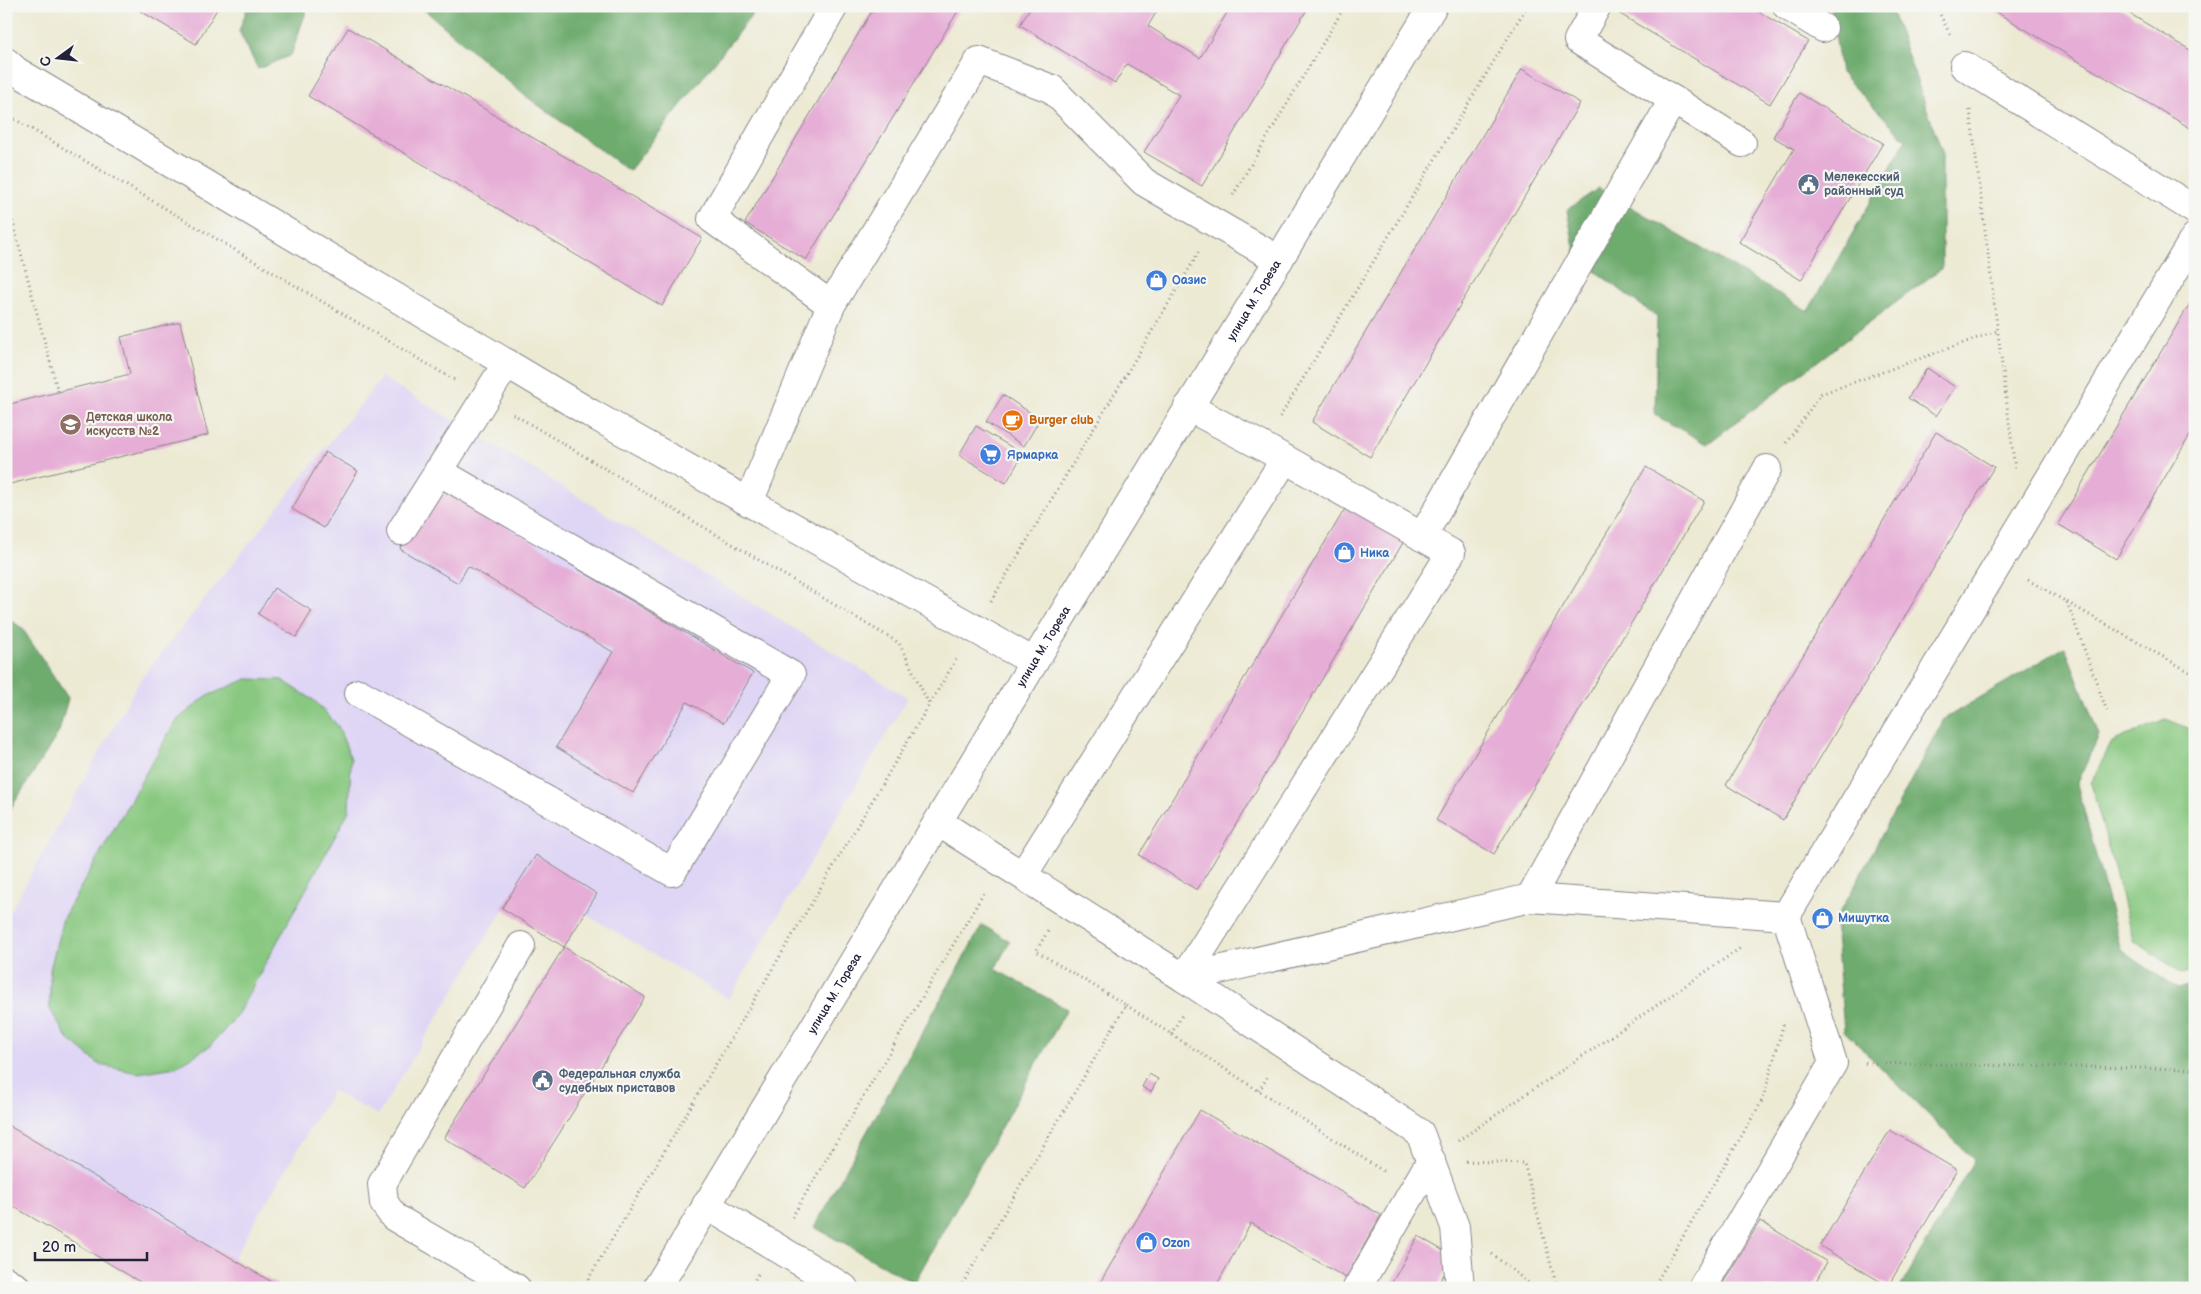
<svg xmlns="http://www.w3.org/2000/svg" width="2201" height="1294" font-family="'Balsamiq Sans',sans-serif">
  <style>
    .built { fill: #dfd5f5 }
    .green { fill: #88c880; stroke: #55755e }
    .forest { fill: #6eac6e; stroke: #486754 }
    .building { fill: #e6add6 }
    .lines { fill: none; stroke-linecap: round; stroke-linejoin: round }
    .minor-casing { stroke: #888688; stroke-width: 30 }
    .path { stroke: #888688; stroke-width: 3; stroke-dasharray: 1 4; stroke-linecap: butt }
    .minor { stroke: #fff; stroke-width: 28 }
    .labels { text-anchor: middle; stroke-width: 4.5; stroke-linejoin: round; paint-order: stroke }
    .service-label { font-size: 12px; font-weight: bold; fill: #4e5e75; stroke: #f6f6f2; text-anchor: start }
    .shop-label { font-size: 12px; font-weight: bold; fill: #366cbe; stroke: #f6f6f2; text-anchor: start }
    .street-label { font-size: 12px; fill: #22223b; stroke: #f6f6f2 }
    .education-label { font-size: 12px; font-weight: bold; fill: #785e54; stroke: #f6f6f2; text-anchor: start }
    .food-label { font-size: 12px; font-weight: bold; fill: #c56008; stroke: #f6f6f2; text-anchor: start }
  </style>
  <rect width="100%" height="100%" fill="#f6f6f2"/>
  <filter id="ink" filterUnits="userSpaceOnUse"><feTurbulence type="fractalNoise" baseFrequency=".02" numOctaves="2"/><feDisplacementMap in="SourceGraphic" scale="10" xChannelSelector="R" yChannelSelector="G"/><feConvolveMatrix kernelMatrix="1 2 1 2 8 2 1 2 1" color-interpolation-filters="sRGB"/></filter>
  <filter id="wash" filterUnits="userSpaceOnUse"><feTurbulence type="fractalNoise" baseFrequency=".0096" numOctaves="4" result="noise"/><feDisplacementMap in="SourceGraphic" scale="20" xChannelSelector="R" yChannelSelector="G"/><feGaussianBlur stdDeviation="1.12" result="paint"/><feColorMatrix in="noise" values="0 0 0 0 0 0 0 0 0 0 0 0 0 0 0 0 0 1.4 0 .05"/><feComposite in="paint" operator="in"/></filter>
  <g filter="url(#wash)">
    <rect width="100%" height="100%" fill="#edead4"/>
    <path class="built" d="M 382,377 L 908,698 L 729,999 L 585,914 L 597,894 L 536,856 L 378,1115 L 332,1091 L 233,1259 L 6,1124 L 6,919 L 140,680 Z"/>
    <path class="green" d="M 247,679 L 282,680 L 315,701 L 338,726 L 351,759 L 349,811 L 236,1017 L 210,1046 L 176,1067 L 138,1073 L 100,1065 L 67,1038 L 50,1009 L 50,970 L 63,918 L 175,722 L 205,697 Z
      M 2166,719 L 2195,731 L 2195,970 L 2183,974 L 2133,940 L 2091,783 L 2112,742 Z"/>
    <path class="forest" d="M 248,6 L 308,6 L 291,55 L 258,69 L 239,31 Z
      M 420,6 L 759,6 L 629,171 L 523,94 Z
      M 1831,6 L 1890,6 L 1942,151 L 1942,268 L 1707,444 L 1655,415 L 1657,317 L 1576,257 L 1567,210 L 1599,188 L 1808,311 L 1906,140 L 1841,73 Z
      M 6,617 L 22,628 L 68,698 L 59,732 L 6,816 Z
      M 2065,647 L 2099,735 L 2077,784 L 2121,950 L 2178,989 L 2195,983 L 2195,1288 L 1900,1288 L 1974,1160 L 1844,1031 L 1835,922 L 1944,719 Z
      M 982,925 L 1010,941 L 995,969 L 1067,1009 L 914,1283 L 814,1227 Z"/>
    <g id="blocks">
      <path class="building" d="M 132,6 L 219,6 L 196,44 Z
        M 875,6 L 961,6 L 806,260 L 745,223 Z
        M 1031,6 L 1160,6 L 1148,26 L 1200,58 L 1231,6 L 1309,6 L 1202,186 L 1144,152 L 1179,95 L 1127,64 L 1115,83 L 1020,25 Z
        M 1618,6 L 1749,6 L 1808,41 L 1770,104 L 1615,11 Z
        M 1986,6 L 2117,6 L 2195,53 L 2195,131 Z
        M 348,28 L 702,238 L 662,306 L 308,96 Z
        M 1522,69 L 1580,103 L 1370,457 L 1312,422 Z
        M 1799,93 L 1883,143 L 1801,280 L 1739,242 L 1794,149 L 1773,137 Z
        M 2195,295 L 2195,427 L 2116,559 L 2058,524 Z
        M 180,322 L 208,435 L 6,485 L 6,405 L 130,374 L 121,337 Z
        M 1927,368 L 1955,387 L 1936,416 L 1908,398 Z
        M 1003,395 L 1040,419 L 1024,446 L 986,422 Z
        M 976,426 L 1023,454 L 1006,483 L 959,455 Z
        M 1936,432 L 1994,467 L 1783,820 L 1726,785 Z
        M 325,452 L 358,471 L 324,528 L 292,509 Z
        M 1646,467 L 1704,501 L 1494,854 L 1436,820 Z
        M 438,486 L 753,673 L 724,723 L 687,702 L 633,793 L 556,747 L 613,652 L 468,566 L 458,583 L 400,549 Z
        M 1349,502 L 1407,536 L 1197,890 L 1139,855 Z
        M 274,588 L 312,611 L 296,637 L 258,614 Z
        M 536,855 L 597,894 L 564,947 L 502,908 Z
        M 564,947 L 645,997 L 525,1188 L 444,1138 Z
        M 1149,1074 L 1158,1079 L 1151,1092 L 1142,1087 Z
        M 1200,1110 L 1381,1215 L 1346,1278 L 1251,1223 L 1215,1288 L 1097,1288 Z
        M 6,1124 L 233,1259 L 282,1288 L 150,1288 L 70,1240 L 6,1202 Z
        M 1890,1130 L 1957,1170 L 1888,1286 L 1820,1246 Z
        M 1760,1221 L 1827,1262 L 1812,1288 L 1720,1288 Z
        M 1418,1236 L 1454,1257 L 1436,1288 L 1389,1288 Z"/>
    </g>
  </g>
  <g filter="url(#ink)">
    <use href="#blocks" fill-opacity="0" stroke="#888688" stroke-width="1"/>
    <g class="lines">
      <defs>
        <g id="minor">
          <path d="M 1597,6 L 1578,40 L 1742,143"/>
          <path d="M 1787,6 L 1823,28"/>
          <path d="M 6,62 L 16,71 L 590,413 L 1034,662"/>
          <path d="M 1964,66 L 2195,210"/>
          <path d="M 831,305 L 979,61 L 1052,89 L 1144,182 L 1279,260"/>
          <path d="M 749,502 L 831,305 L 712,219 L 834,6"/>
          <path d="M 401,531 L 507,363"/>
          <path d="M 1422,537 L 1673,100"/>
          <path d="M 359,693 L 672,872 L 791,675 L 438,471"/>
          <path d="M 938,822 L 1184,978 L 1451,553 L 1262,446 L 1188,407"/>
          <path d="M 1023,875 L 1285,459"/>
          <path d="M 1530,898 L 1767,469"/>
          <path d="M 1184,978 L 1530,898 L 1786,916 L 2195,237"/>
          <path d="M 1184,978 L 1420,1133 L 1455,1227 L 1460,1288"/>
          <path d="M 706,1205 L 844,1288"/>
          <path d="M 6,1281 L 17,1288"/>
          <path d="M 516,1288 L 394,1217 L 384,1203 L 382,1184 L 521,946"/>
          <path id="s1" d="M 657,1288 L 1034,662 L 1433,6"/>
          <path d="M 1357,1288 L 1431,1160"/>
          <path d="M 1702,1288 L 1833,1063 L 1786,916"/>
        </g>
      </defs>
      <use href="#minor" class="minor-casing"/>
      <path class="path" d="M 1936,6 L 1951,37
        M 2189,6 L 2195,10
        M 1970,110 L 2015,469
        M 6,114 L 456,381
        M 1233,195 L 1345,6
        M 6,197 L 58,392
        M 513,414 L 899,643 L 929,704
        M 1280,417 L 1527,6
        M 1786,443 L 1821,394 L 1997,331
        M 2028,580 L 2195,675
        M 991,601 L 1199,252
        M 2067,602 L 2108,714
        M 1126,1005 L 1386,1173
        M 1171,1034 L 1182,1015
        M 1865,1063 L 2195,1069
        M 1259,1091 L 1269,1074
        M 1458,1141 L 1742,947
        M 1466,1161 L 1524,1163 L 1557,1288
        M 792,1217 L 985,891
        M 1492,1254 L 1535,1288
        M 583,1288 L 957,658
        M 750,1288 L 758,1274
        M 960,1288 L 1126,1005 L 1036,951 L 1048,931
        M 1653,1288 L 1763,1099 L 1784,1022"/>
      <use href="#minor" class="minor"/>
    </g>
  </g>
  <defs>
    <symbol id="civic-disc" viewBox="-11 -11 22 22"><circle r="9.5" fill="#5c6f8a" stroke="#f6f6f2"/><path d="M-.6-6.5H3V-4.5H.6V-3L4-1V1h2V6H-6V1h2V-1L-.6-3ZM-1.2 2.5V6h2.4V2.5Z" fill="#fff"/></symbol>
    <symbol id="shop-disc" viewBox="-11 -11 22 22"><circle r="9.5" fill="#3f7fe0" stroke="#f6f6f2"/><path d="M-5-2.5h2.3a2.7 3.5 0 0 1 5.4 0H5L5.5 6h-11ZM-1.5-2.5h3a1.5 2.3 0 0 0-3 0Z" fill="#fff"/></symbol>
    <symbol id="cafe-disc" viewBox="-11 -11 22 22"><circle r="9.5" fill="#e8710a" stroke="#f6f6f2"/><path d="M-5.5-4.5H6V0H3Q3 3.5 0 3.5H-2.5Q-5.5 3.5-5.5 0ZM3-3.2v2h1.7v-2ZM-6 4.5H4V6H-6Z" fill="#fff"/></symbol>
    <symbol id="school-disc" viewBox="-11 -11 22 22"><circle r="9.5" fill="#8d6e63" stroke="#f6f6f2"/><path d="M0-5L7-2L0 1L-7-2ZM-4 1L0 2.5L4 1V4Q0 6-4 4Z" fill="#fff"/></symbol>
    <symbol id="supermarket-disc" viewBox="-11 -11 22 22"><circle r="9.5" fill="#3f7fe0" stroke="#f6f6f2"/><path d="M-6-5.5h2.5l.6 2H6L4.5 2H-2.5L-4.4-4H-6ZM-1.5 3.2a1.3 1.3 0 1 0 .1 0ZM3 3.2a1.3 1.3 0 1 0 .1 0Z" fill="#fff"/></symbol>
  </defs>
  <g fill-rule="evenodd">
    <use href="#civic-disc" x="1796" y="172" width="25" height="25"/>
    <use href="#shop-disc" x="1144" y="268" width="25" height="25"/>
    <use href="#cafe-disc" x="1000" y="408" width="25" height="25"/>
    <use href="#school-disc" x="58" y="412" width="25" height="25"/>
    <use href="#supermarket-disc" x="978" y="442" width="25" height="25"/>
    <use href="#shop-disc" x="1332" y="540" width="25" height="25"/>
    <use href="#shop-disc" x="1810" y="906" width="25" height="25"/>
    <use href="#civic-disc" x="530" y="1068" width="25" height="25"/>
    <use href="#shop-disc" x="1134" y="1230" width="25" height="25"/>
  </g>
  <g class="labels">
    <g class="service-label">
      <text x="1824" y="181">Мелекесский<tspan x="1824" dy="14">районный суд</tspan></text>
      <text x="559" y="1078">Федеральная служба<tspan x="559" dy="14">судебных приставов</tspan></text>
    </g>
    <g class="shop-label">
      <text x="1172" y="284">Оазис</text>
      <text x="1007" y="459">Ярмарка</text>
      <text x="1360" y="557">Ника</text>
      <text x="1838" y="922">Мишутка</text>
      <text x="1162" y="1247">Ozon</text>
    </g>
    <g class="street-label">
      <text dy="4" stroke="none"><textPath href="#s1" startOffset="1154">улица М. Тореза</textPath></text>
      <text dy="4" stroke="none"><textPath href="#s1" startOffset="749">улица М. Тореза</textPath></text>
      <text dy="4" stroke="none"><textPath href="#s1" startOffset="344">улица М. Тореза</textPath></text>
    </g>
    <g class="education-label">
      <text x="86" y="421">Детская школа<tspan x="86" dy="14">искусств №2</tspan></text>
    </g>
    <g class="food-label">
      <text x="1029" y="424">Burger club</text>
    </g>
  </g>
  <rect width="2201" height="1294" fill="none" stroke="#f6f6f2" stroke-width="25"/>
  <g transform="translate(58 58) rotate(255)" stroke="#f6f6f2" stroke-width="4" paint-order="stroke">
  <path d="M0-4L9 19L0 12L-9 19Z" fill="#22223b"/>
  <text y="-8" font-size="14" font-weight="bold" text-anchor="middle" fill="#22223b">С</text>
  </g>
  <path d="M35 1252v8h112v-8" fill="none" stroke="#22223b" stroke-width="2.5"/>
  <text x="42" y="1252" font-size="15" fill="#22223b" stroke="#f6f6f2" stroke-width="4" paint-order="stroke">20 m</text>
</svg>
